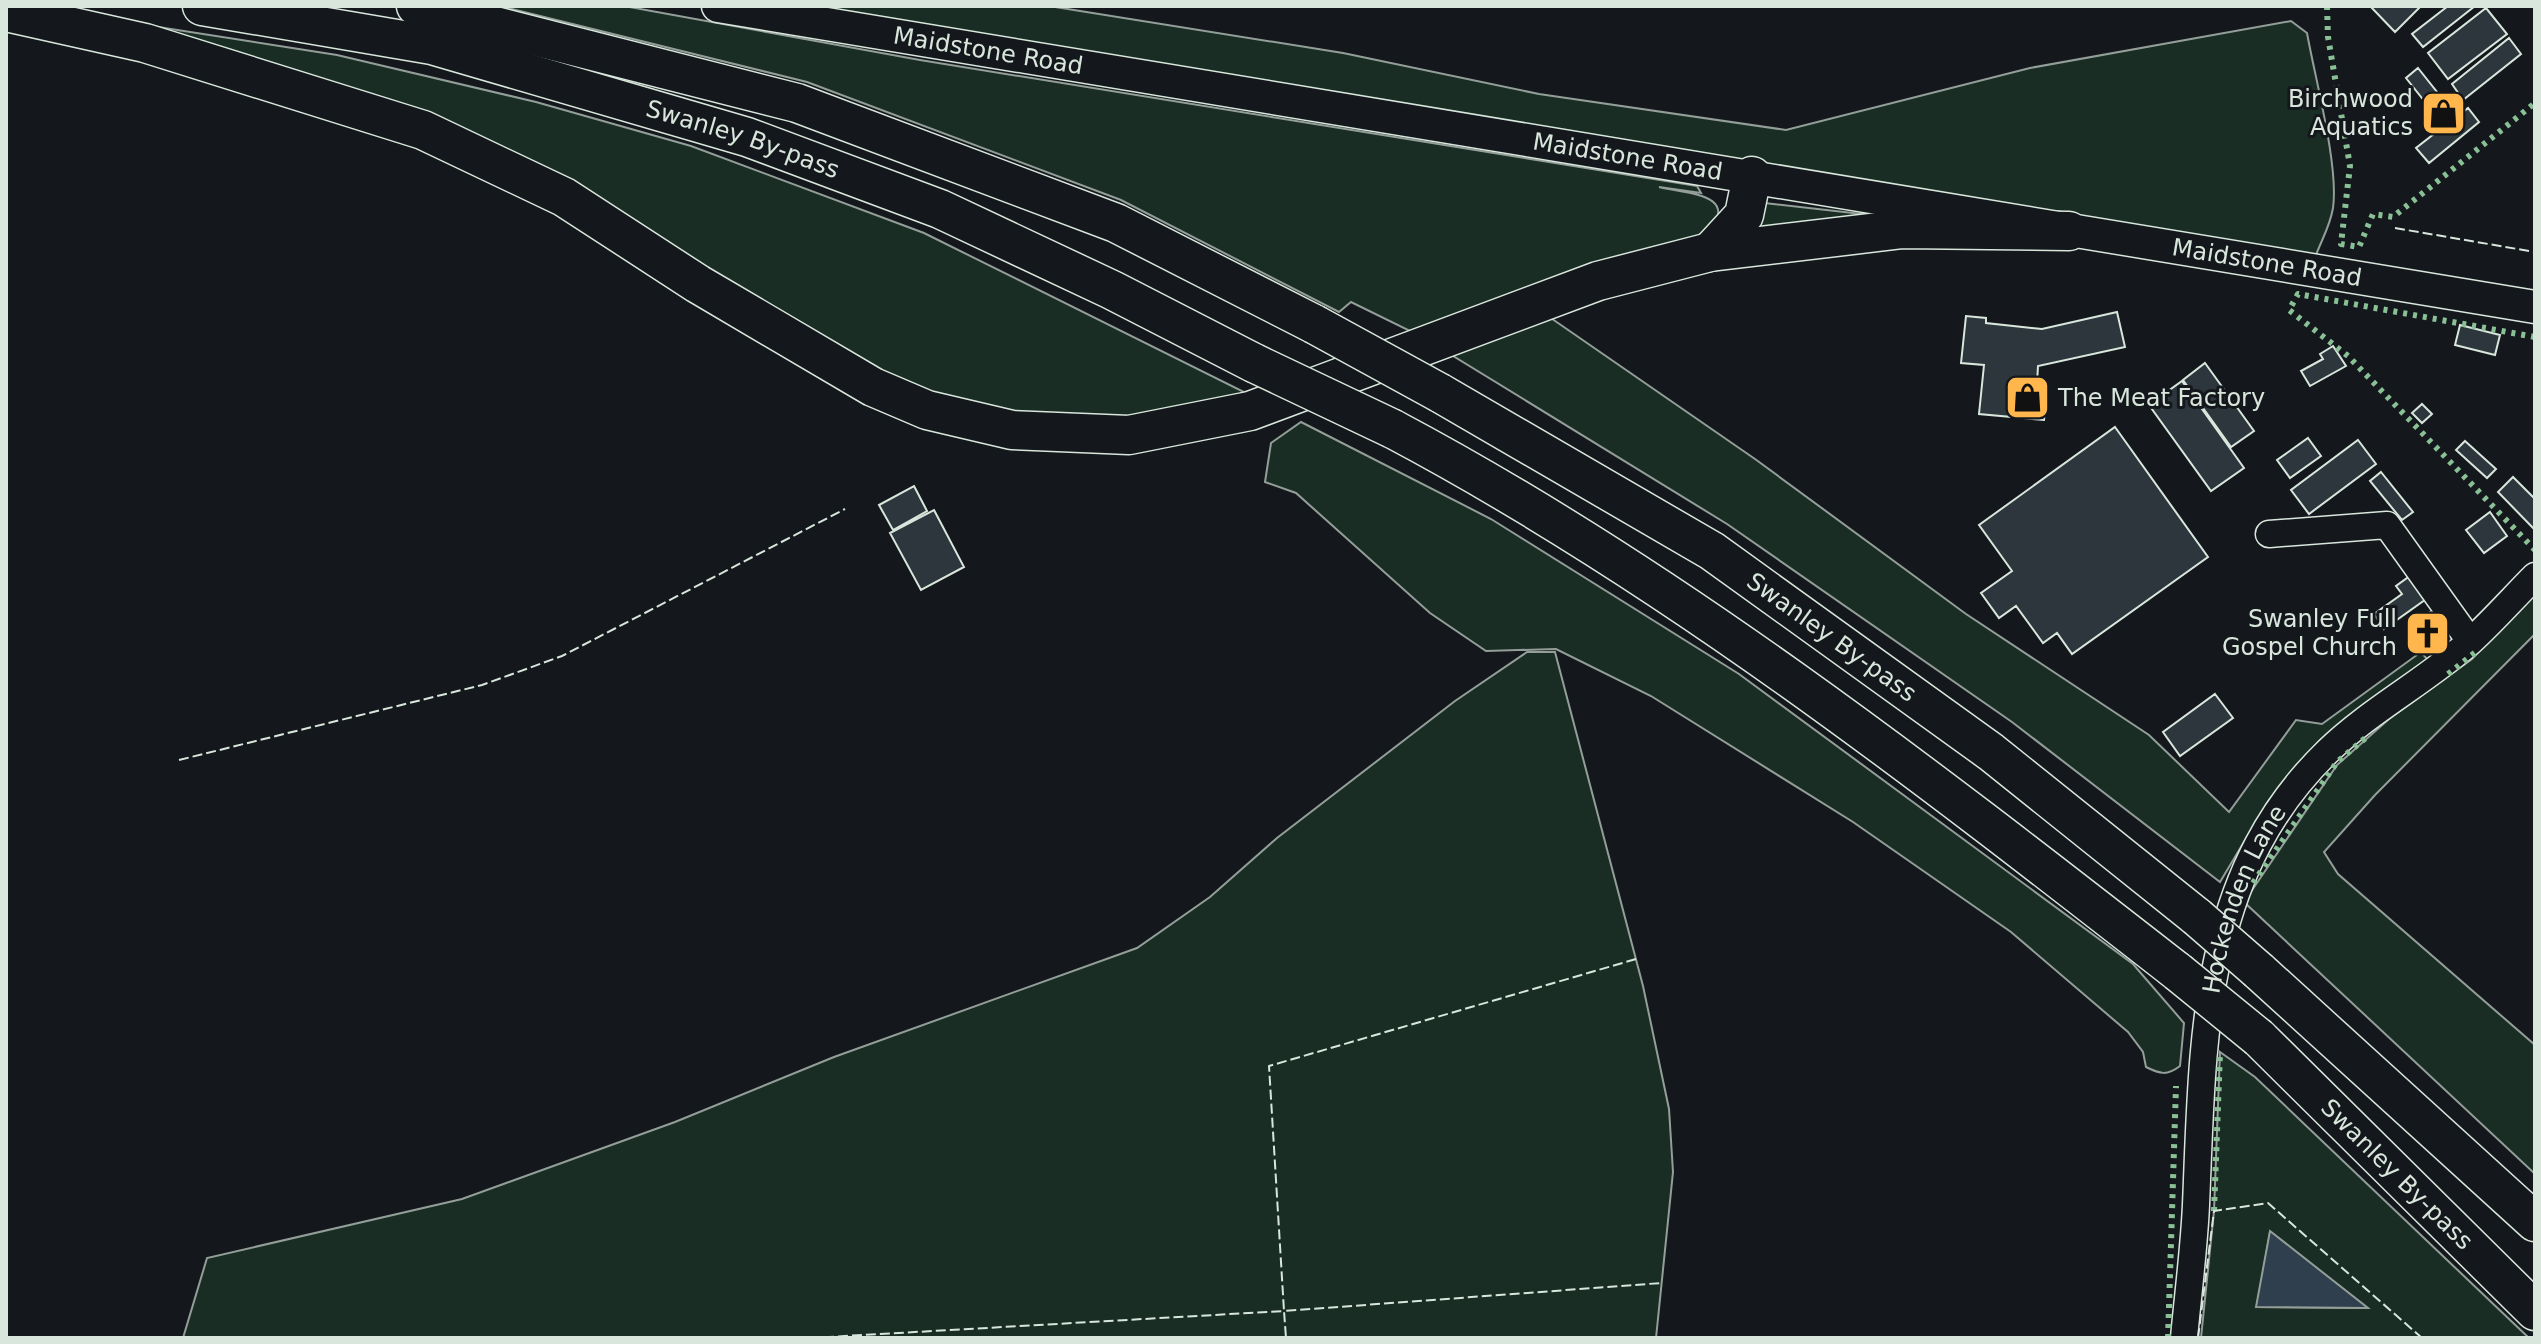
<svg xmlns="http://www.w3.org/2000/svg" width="2541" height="1344" font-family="'DejaVu Sans',sans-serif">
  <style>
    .green { fill: #1a2d24; stroke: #939e99; stroke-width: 2; fill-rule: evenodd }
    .water { fill: #2f3f4d; stroke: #939e99; stroke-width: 2 }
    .building { fill: #2c363c; stroke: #d8e6dc; stroke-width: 2 }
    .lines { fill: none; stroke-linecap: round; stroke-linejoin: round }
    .minor-casing { stroke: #d8e6dc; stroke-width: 29 }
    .major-casing { stroke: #d8e6dc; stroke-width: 35 }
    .highway-casing { stroke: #d8e6dc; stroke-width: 41 }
    .minor { stroke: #14181c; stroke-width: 26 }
    .major { stroke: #14181c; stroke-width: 32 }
    .highway { stroke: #14181c; stroke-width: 38 }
    .highway-bridge-casing { stroke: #d8e6dc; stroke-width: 41; stroke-linecap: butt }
    .highway-bridge { stroke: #14181c; stroke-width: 38 }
    .hedge { stroke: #8ac095; stroke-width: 6; stroke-dasharray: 4 6; stroke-linecap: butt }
    .fence { stroke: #d8e6dc; stroke-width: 2; stroke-dasharray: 10 4; stroke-linecap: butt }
    .labels { text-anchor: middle; stroke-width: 6; stroke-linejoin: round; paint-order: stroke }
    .street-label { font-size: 24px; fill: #d8e6dc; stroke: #14181c }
    .poi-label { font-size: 24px; fill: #d8e6dc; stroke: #14181c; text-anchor: end }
  </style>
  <rect width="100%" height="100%" fill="#14181c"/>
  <path class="green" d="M 500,6 L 624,6 L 920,60 L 1697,186 L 1701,193 L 1659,187 C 1687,194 1743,193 1706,236 L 1416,334 L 1351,302 L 1339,312 L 1121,200 L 807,82 Z
    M 829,6 L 1049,6 L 1343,53 L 1539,94 L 1786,130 L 2030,68 L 2291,21 L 2307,33 C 2315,78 2339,166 2333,208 C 2330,226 2322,239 2316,255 L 829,10 Z
    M 139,24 L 337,55 L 536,102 L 691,146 L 924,233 L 1250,395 L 1116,418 L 1008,413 L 904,385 L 700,265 Z
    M 1755,202 L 1888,217 L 1751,242 Z
    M 1545,314 L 1755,459 L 1966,614 L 2149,735 L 2229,812 L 2296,720 L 2322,724 L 2421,652 L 2428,660 L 2320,740 L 2269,800 L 2220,882 L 2012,722 L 1727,524 L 1445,351 Z
    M 1301,422 L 1491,519 L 1739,674 L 2133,964 L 2184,1023 L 2180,1066 C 2167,1076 2160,1074 2146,1067 L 2143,1052 L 2128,1032 L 2011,932 L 1853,822 L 1651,696 L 1556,649 L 1486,651 L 1430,613 L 1296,493 L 1265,482 L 1271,443 Z
    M 2535,592 L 2535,634 L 2375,795 L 2324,852 L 2338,874 L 2535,1045 L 2535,1174 L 2244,902 L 2337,765 L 2389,719 L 2472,659 Z
    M 1527,652 L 1555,652 L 1643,986 L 1669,1109 L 1673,1172 L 1656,1338 L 183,1338 L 207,1258 L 462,1199 L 675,1122 L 834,1057 L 1137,948 L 1210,897 L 1277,838 L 1455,701 Z
    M 2220,1052 L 2255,1077 L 2529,1338 L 2201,1338 L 2214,1211 ZM 2270,1232 L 2366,1307 L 2366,1308 L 2257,1307 Z"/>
  <path class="water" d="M 2270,1231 L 2368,1308 L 2256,1307 Z"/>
  <path class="building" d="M 2370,6 L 2421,6 L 2395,32 Z
    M 2448,6 L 2475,6 L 2423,47 L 2412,34 Z
    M 2486,8 L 2507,34 L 2448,79 L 2428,53 Z
    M 2509,38 L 2521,54 L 2463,100 L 2452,84 Z
    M 2418,68 L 2457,117 L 2468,108 L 2479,122 L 2429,163 L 2416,148 L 2444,126 L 2406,78 Z
    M 2117,312 L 2125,347 L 2038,366 L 2037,384 L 2048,385 L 2044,420 L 1979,414 L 1984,365 L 1961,363 L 1966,316 L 1986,318 L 1986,323 L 2042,329 Z
    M 2460,325 L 2500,335 L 2495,355 L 2455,345 Z
    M 2333,346 L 2346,366 L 2310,386 L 2301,371 L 2323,359 L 2320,354 Z
    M 2205,363 L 2254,431 L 2231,447 L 2183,380 Z
    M 2182,381 L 2244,468 L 2211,491 L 2149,405 Z
    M 2422,404 L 2432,414 L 2422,423 L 2412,413 Z
    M 2115,427 L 2208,557 L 2072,654 L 2057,633 L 2043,643 L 2016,606 L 1999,618 L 1981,593 L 2012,571 L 1979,525 Z
    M 2308,438 L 2321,456 L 2290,478 L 2277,460 Z
    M 2358,440 L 2376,464 L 2309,514 L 2291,490 Z
    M 2465,441 L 2496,469 L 2487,478 L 2456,450 Z
    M 2381,472 L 2413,512 L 2402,520 L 2370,481 Z
    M 2513,477 L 2535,499 L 2535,530 L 2498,492 Z
    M 914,486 L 927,511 L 893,530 L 879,505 Z
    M 934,510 L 964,567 L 921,590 L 890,533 Z
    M 2490,512 L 2507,536 L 2484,553 L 2466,530 Z
    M 2414,573 L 2429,597 L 2384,629 L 2374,614 L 2402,594 L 2396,586 Z
    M 2430,612 L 2448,639 L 2433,648 L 2429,642 L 2421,646 L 2408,626 Z
    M 2215,694 L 2233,718 L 2180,756 L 2163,732 Z"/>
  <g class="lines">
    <defs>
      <g id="minor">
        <path d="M 2269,534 L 2387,525 L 2470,641"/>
        <path id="s1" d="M 2184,1338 C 2188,1294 2194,1249 2196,1205 C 2203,1041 2200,876 2327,752 C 2370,710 2426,681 2471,641 C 2493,621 2514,597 2535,576"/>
      </g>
      <g id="major">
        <path id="s2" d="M 718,6 L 2535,307"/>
      </g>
      <g id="highway">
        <path id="s3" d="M 202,6 L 432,45 L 747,137 L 940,209 L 1112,290 L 1254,363"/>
        <path d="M 416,6 L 797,103 L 1116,223 L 1314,324"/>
        <path d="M 6,12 L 145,43 L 423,130 L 564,197 L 698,284 L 873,387 L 927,410 L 1012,430 L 1129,435 L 1250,411 L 1598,281 L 1710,252 L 1903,229 L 2069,231"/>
        <path d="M 1710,252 L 1744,215 L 1752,176"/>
        <path id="s4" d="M 1440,393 L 1712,551 L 1991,752 L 2197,917"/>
        <path d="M 1393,429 C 1672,577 1929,778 2178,972"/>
        <path d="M 2259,971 L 2535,1222"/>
        <path id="s5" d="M 2259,1038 L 2535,1311"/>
      </g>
    </defs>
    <use href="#minor" class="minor-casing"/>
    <use href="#major" class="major-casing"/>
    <use href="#highway" class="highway-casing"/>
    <use href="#minor" class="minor"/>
    <use href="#major" class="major"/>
    <use href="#highway" class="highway"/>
    <defs>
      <path id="highway-bridge" d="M 1314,324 L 1440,393
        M 1254,363 L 1393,429
        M 2197,917 L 2259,971
        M 2178,972 L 2259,1038"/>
    </defs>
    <use href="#highway-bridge" class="highway-bridge-casing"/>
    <use href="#highway-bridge" class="highway-bridge"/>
    <path class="hedge" d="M 2327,6 L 2328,37 L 2350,166 L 2341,244 L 2359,247 L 2373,214 L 2393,217 L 2535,103
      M 2535,337 L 2298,294 L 2289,310 L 2348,356 L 2535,550
      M 2448,674 L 2477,651
      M 2253,883 L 2337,762 L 2369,735
      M 2214,1211 L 2220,1053
      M 2168,1338 L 2176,1086"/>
    <path class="fence" d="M 2395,228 L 2535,252
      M 179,760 L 482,685 L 562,656 L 845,509
      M 1636,959 L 1269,1066 L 1284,1311 L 1661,1283
      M 810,1338 L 1284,1311 L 1286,1338
      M 2198,1338 L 2214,1211 L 2268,1203 L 2422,1338"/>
  </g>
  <defs>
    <symbol id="shop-square" viewBox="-11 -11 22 22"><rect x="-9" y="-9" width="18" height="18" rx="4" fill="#ffb74d" stroke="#14181c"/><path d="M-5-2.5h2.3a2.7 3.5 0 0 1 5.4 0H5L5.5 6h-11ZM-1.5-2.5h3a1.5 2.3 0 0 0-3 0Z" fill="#111"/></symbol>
    <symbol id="church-square" viewBox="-11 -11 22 22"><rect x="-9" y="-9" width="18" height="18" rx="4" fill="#ffb74d" stroke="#14181c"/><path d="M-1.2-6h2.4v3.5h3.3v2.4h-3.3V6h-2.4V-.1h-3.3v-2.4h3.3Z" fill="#111"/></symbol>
  </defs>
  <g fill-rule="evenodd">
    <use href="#shop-square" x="2418" y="88" width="51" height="51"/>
    <use href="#shop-square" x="2002" y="372" width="51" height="51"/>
    <use href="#church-square" x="2402" y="608" width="51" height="51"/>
  </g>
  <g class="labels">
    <g class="street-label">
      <text dy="8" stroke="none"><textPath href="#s2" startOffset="274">Maidstone Road</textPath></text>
      <text dy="8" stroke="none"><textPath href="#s3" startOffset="558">Swanley By-pass</textPath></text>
      <text dy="8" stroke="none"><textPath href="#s2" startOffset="922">Maidstone Road</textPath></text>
      <text dy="8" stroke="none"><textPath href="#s2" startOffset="1570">Maidstone Road</textPath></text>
      <text dy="8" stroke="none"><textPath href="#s4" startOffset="462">Swanley By-pass</textPath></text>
      <text dy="8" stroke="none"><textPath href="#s1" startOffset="446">Hockenden Lane</textPath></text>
      <text dy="8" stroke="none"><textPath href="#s5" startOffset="194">Swanley By-pass</textPath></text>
    </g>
    <g class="poi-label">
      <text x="2413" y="107">Birchwood<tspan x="2413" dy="28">Aquatics</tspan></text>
      <text x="2058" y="406" text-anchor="start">The Meat Factory</text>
      <text x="2397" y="627">Swanley Full<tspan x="2397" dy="28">Gospel Church</tspan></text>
    </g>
  </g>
  <rect width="2541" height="1344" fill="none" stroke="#d8e6dc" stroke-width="16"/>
</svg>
